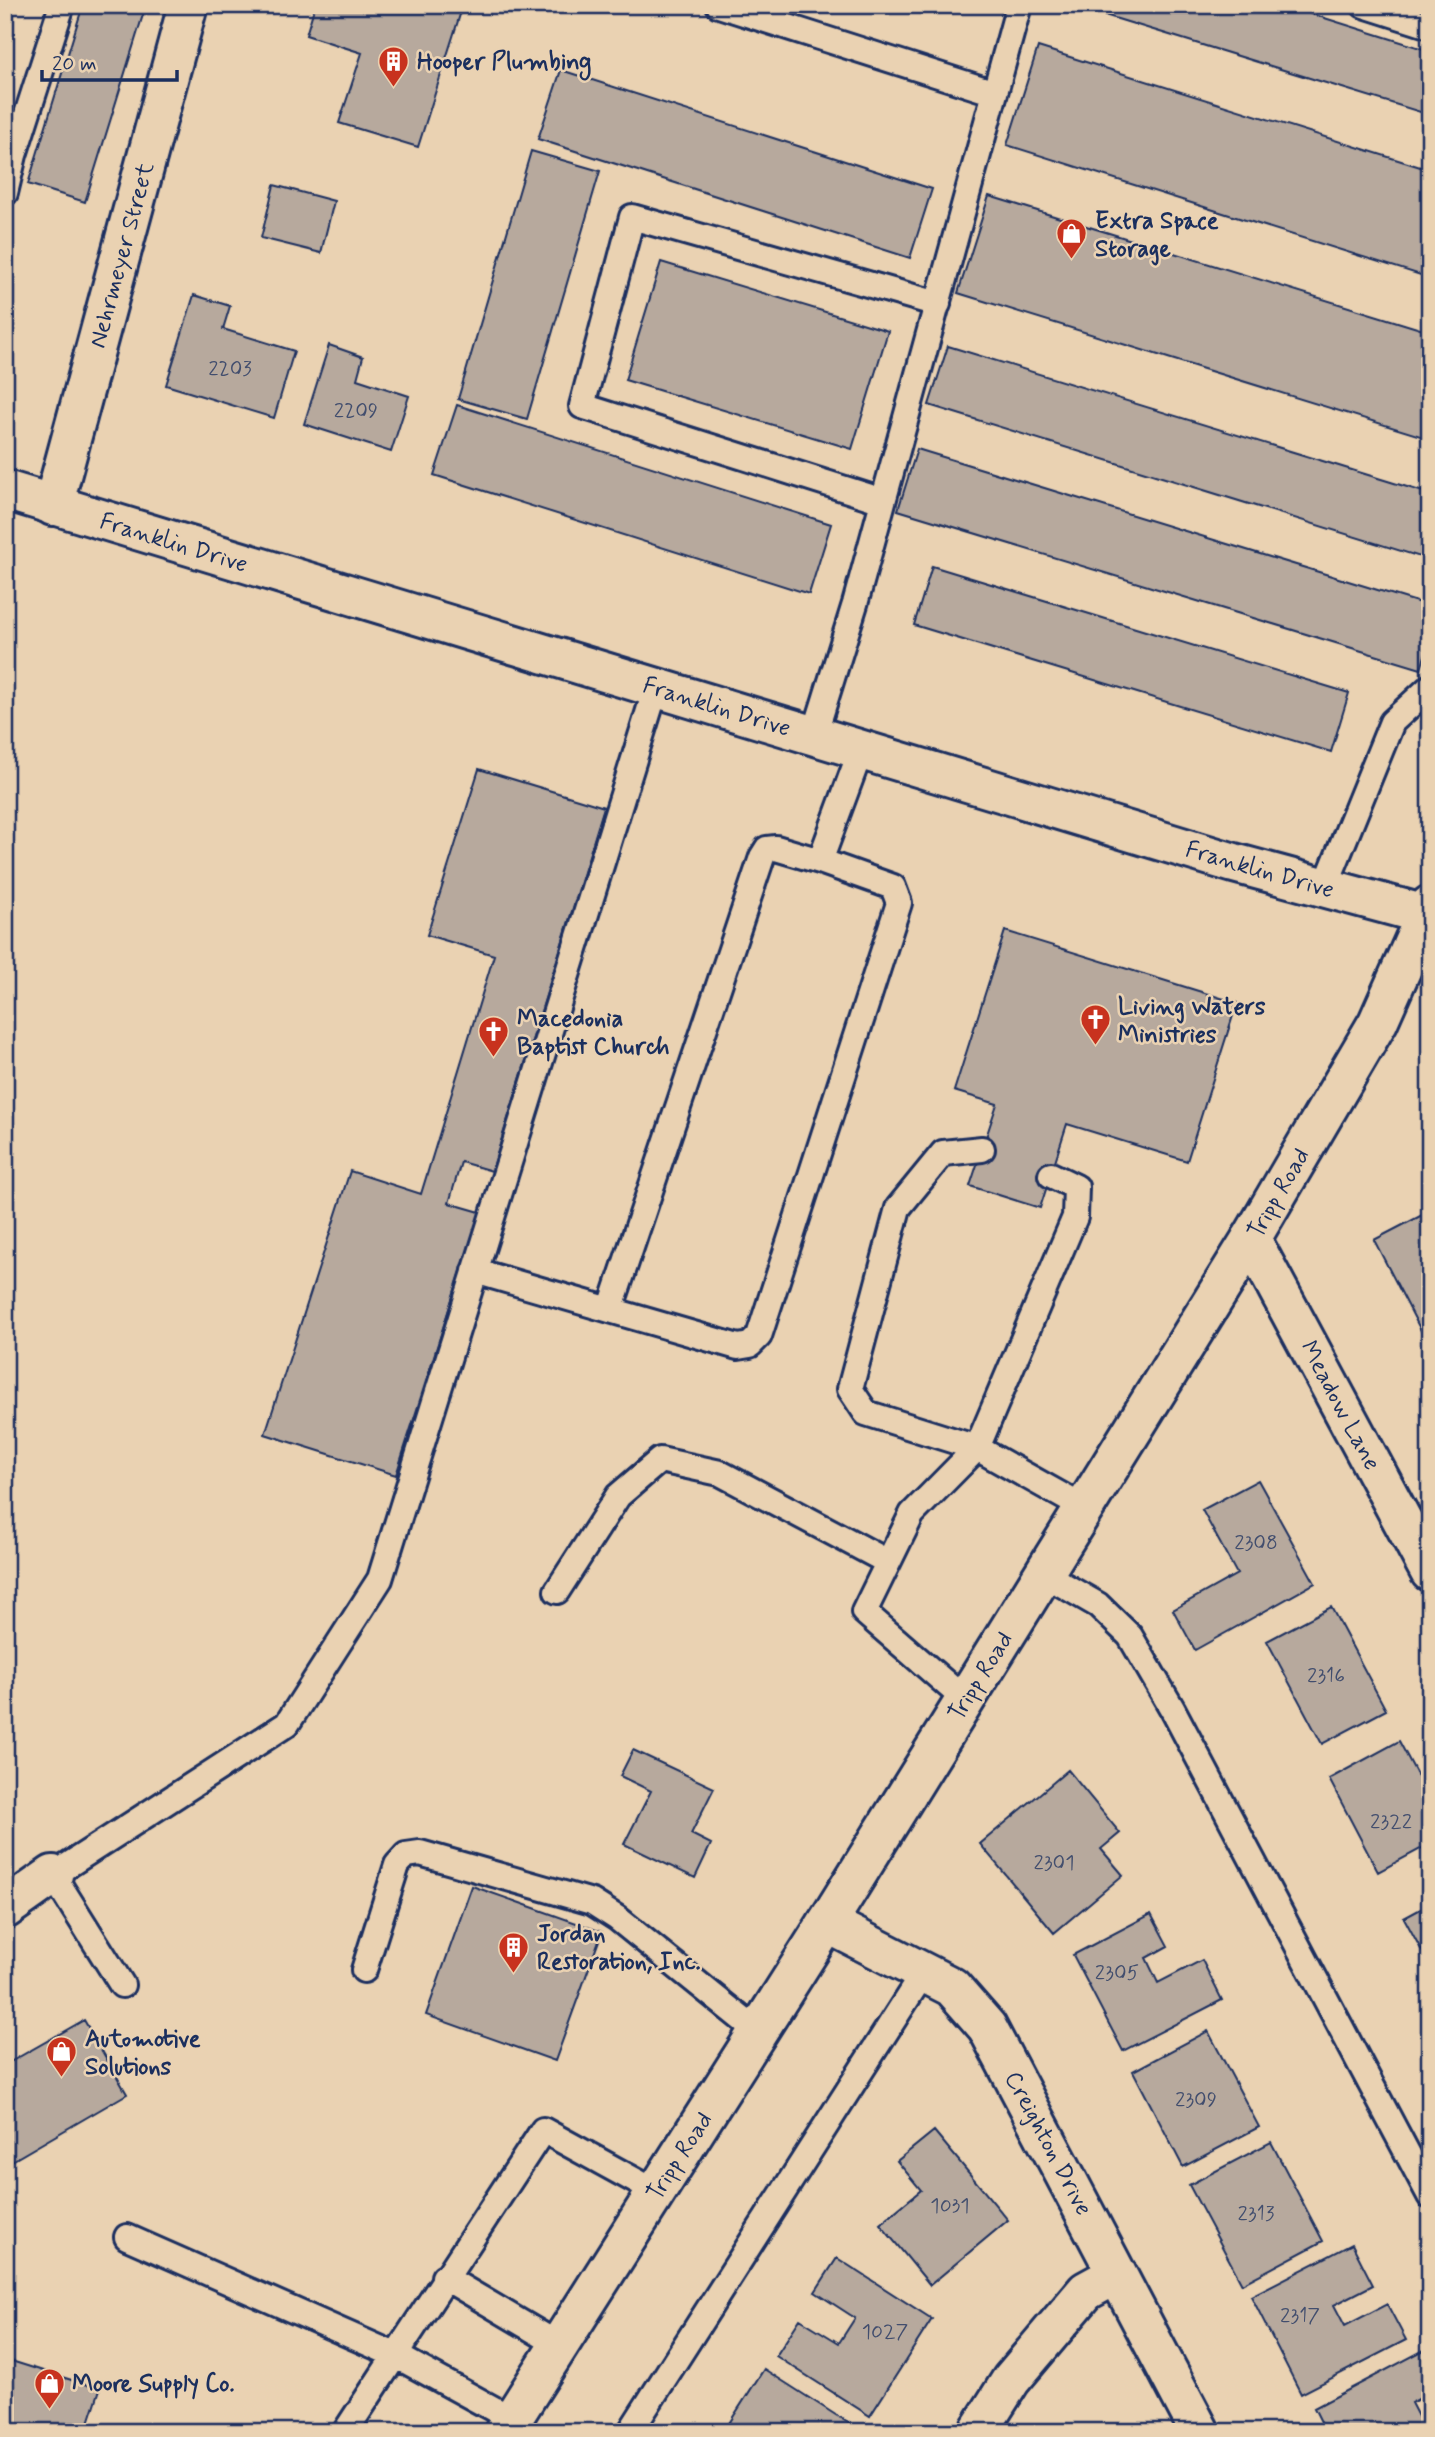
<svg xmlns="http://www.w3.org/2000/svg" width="1435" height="2437" font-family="Mynerve,sans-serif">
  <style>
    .building { fill: #b7a99d; stroke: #1b2f5e; stroke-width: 2 }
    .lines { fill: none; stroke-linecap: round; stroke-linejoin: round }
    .lane-casing { stroke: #1b2f5e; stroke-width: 30 }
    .street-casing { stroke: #1b2f5e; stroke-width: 44 }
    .secondary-casing { stroke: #1b2f5e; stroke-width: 44 }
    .lane { stroke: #ead2b2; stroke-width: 24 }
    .street { stroke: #ead2b2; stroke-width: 38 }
    .secondary { stroke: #ead2b2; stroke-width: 38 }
    .labels { text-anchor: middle; stroke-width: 5; stroke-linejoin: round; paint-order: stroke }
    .number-label { font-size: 21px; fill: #424e6e }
    .poi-label { font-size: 24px; font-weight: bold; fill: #1b2f5e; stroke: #ead2b2; text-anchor: start }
    .street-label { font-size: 24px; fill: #1b2f5e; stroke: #ead2b2 }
  </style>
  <rect width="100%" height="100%" fill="#ead2b2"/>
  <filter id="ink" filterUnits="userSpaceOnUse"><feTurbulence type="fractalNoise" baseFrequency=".0143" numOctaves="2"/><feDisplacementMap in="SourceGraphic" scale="14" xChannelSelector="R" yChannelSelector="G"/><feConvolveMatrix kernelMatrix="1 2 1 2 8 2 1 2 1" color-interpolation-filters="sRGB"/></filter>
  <g filter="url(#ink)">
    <path class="building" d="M 83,5 L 146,5 L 85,202 L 28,184 Z
      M 315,5 L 463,5 L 418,147 L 339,123 L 362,53 L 306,35 Z
      M 1072,5 L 1283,5 L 1430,51 L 1430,115 Z
      M 1038,47 L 1430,170 L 1430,278 L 1007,145 Z
      M 561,70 L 932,189 L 910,258 L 538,139 Z
      M 531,151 L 600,171 L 527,419 L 458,399 Z
      M 274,185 L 334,201 L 321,253 L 261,238 Z
      M 989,196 L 1430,332 L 1430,439 L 958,293 Z
      M 661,262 L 888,331 L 852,449 L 625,380 Z
      M 194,295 L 230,306 L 223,329 L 294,351 L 274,418 L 166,385 Z
      M 329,345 L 363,357 L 357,379 L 409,396 L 391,452 L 304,424 Z
      M 948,346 L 1430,494 L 1430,560 L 929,405 Z
      M 457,405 L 831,524 L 809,594 L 434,475 Z
      M 917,449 L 1430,606 L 1430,639 L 1421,669 L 898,510 Z
      M 932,566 L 1349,693 L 1331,752 L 914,625 Z
      M 479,769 L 604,807 L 492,1171 L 461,1162 L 449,1203 L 480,1212 L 396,1475 L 265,1434 L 350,1171 L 421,1194 L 494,955 L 427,935 Z
      M 1005,931 L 1237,1003 L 1187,1161 L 1067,1124 L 1040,1208 L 970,1186 L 997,1104 L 954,1091 Z
      M 1430,1211 L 1430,1346 L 1429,1346 L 1374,1240 Z
      M 1258,1480 L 1315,1583 L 1195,1650 L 1173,1610 L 1237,1574 L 1202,1510 Z
      M 1331,1607 L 1386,1710 L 1322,1744 L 1267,1641 Z
      M 1399,1741 L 1430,1799 L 1430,1844 L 1378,1872 L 1329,1779 Z
      M 633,1750 L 714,1788 L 691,1834 L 711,1844 L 695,1878 L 624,1844 L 651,1791 L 620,1776 Z
      M 1068,1770 L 1120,1833 L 1101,1849 L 1123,1875 L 1054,1933 L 980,1844 Z
      M 472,1886 L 602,1932 L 555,2061 L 426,2015 Z
      M 1430,1904 L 1430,1966 L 1404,1918 Z
      M 1151,1914 L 1168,1946 L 1146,1958 L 1158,1983 L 1202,1960 L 1222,2000 L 1123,2051 L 1073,1955 Z
      M 84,2020 L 127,2094 L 5,2165 L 5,2065 Z
      M 1208,2031 L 1259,2127 L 1183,2167 L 1133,2071 Z
      M 934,2131 L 1008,2220 L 930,2285 L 880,2224 L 921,2190 L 897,2161 Z
      M 1271,2142 L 1323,2241 L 1242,2284 L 1189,2185 Z
      M 1352,2244 L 1373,2285 L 1334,2305 L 1345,2326 L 1387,2304 L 1406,2340 L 1301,2394 L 1251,2296 Z
      M 837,2258 L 932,2319 L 870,2416 L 776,2356 L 800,2319 L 839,2343 L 855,2318 L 815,2292 Z
      M 1424,2350 L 1430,2361 L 1430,2393 L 1411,2403 L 1426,2432 L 1326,2432 L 1314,2408 Z
      M 5,2359 L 100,2389 L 86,2432 L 5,2432 Z
      M 764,2369 L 856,2428 L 854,2432 L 739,2432 L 728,2425 Z"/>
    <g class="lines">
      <defs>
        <path id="lane" d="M 719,5 L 995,93
          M 1364,5 L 1430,26
          M 5,193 L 14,155 L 62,5
          M 883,501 L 582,406 L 632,217 L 938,304
          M 814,736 L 855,604 L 1019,5
          M 1325,887 L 1392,722 L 1430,687
          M 1051,1175 L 1076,1187 L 1075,1217 L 977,1448 L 1084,1508
          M 475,1271 L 738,1347 L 750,1345 L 759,1336 L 899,903 L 893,887 L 820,861 L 861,750
          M 610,1310 L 762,857 L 767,849 L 776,848 L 820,861
          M 1044,1574 L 1098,1605 L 1130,1636 L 1173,1710 L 1430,2196
          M 557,1591 L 618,1496 L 660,1460 L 720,1473 L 888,1562
          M 965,1700 L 864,1612 L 912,1514 L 977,1448 L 866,1413 L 850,1389 L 898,1208 L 943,1153 L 982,1149
          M 364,1970 L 397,1865 L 406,1855 L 420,1853 L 592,1902 L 617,1918 L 758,2032
          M 122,1985 L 53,1875 L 287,1724 L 380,1579 L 656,688
          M 127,2237 L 395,2355 L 512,2419
          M 444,2277 L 559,2345
          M 345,2432 L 543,2130 L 656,2192
          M 630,2432 L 924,1972"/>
        <path id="street" d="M 53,506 L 188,5
          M 1251,1239 L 1430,1572
          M 5,1909 L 53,1875
          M 827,1923 L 952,1987 L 987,2027 L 1200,2432
          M 978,2432 L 1011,2380 L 1086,2291 L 1117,2274"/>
        <path id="secondary" d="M 5,490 L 1234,863 L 1430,916
          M 504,2432 L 827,1923 L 1251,1239 L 1378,1022 L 1430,905"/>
      </defs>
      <use href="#lane" class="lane-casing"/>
      <use href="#street" class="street-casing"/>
      <use href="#secondary" class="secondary-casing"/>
      <use href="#lane" class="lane"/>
      <use href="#street" class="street"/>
      <use href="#secondary" class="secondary"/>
    </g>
  </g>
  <defs>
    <symbol id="building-pin" viewBox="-11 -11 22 30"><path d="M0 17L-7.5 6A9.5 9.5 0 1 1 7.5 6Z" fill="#c8321e" stroke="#ead2b2"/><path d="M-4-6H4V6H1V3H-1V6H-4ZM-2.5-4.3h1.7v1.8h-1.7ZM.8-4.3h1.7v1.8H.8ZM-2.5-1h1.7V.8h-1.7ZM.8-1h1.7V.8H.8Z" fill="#fff"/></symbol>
    <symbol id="shop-pin" viewBox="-11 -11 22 30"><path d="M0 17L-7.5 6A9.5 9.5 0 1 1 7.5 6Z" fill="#c8321e" stroke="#ead2b2"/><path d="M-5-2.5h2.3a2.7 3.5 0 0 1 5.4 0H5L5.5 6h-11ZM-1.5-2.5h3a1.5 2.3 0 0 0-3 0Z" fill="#fff"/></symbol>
    <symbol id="church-pin" viewBox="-11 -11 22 30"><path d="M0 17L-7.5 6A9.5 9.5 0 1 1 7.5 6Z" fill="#c8321e" stroke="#ead2b2"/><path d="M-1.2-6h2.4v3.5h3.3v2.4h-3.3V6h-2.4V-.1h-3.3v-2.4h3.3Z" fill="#fff"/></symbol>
  </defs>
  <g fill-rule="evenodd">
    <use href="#building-pin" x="376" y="44" width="35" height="47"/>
    <use href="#shop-pin" x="1054" y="216" width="35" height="47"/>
    <use href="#church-pin" x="1078" y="1002" width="35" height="47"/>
    <use href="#church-pin" x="476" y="1014" width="35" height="47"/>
    <use href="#building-pin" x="496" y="1930" width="35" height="47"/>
    <use href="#shop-pin" x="44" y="2034" width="35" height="47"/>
    <use href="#shop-pin" x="32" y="2366" width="35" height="47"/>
  </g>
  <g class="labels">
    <g class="number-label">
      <text x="230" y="375">2203</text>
      <text x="356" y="417">2209</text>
      <text x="1256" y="1549">2308</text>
      <text x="1326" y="1682">2316</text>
      <text x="1391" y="1828">2322</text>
      <text x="1054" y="1869">2301</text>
      <text x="1117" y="1979">2305</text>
      <text x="1196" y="2106">2309</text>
      <text x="950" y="2212">1031</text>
      <text x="1256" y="2220">2313</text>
      <text x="1300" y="2322">2317</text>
      <text x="885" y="2338">1027</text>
    </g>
    <g class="poi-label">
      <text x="417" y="69">Hooper Plumbing</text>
      <text x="1095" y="228">Extra Space<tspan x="1095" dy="28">Storage</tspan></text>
      <text x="1118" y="1014">Living Waters<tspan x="1118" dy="28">Ministries</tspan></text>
      <text x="517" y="1026">Macedonia<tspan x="517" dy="28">Baptist Church</tspan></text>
      <text x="537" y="1941">Jordan<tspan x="537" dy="28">Restoration, Inc.</tspan></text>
      <text x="85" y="2046">Automotive<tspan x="85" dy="28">Solutions</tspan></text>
      <text x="72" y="2391">Moore Supply Co.</text>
    </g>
    <g class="street-label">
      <text transform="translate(121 255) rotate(-75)" y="8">Nehrmeyer Street</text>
      <text transform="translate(174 542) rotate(17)" y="8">Franklin Drive</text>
      <text transform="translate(717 706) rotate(17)" y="8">Franklin Drive</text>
      <text transform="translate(1260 869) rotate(16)" y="8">Franklin Drive</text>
      <text transform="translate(1278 1193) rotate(-60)" y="8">Tripp Road</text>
      <text transform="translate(1341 1405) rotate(62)" y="8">Meadow Lane</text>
      <text transform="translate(980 1676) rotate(-58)" y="8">Tripp Road</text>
      <text transform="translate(1049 2143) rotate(62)" y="8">Creighton Drive</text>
      <text transform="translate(679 2156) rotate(-57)" y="8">Tripp Road</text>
    </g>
  </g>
  <rect width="1435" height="2437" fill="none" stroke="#ead2b2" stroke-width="28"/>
  <rect x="14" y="14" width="1407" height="2409" fill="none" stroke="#1b2f5e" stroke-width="2.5" filter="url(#ink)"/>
  <path d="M42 70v10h135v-10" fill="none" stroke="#1b2f5e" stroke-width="3.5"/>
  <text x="52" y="70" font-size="21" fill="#1b2f5e" stroke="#ead2b2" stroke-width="5" paint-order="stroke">20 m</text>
</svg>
